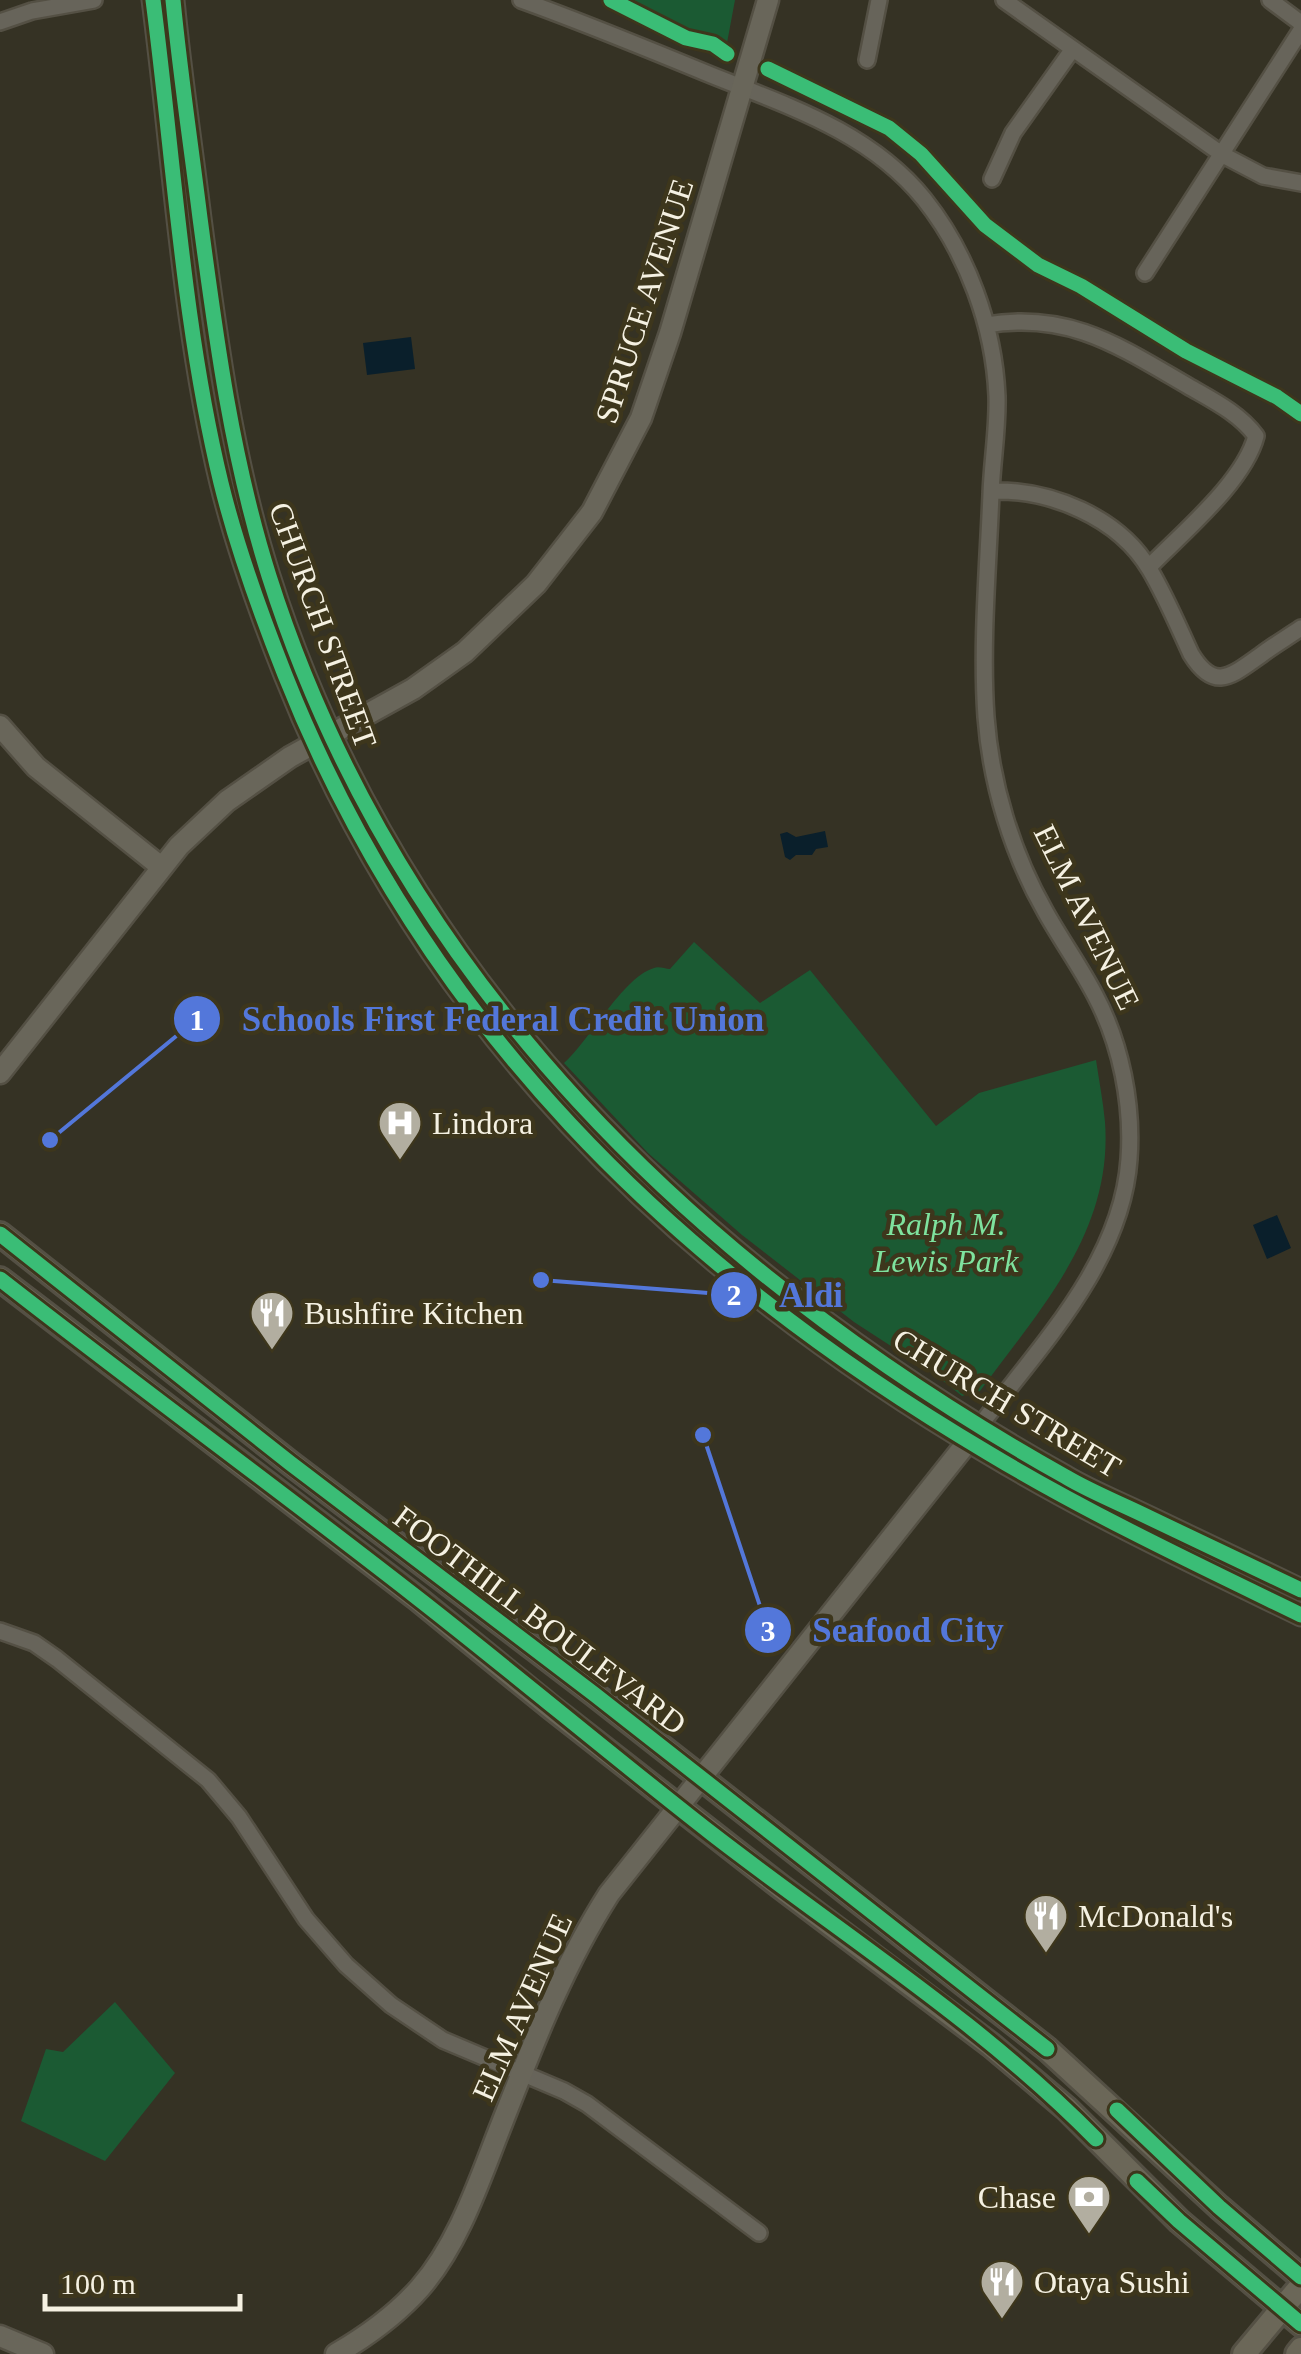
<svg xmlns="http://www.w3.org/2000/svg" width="1301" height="2354" font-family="'Times New Roman',serif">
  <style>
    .green { fill: #1b5a33 }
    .water { fill: #0a1f2b }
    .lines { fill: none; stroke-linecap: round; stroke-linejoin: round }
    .street-casing { stroke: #545044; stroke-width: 20 }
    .secondary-casing { stroke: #545044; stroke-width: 25 }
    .primary-casing { stroke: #545044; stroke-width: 28 }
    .street { stroke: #67645a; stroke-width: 15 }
    .secondary { stroke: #69665a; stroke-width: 20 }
    .primary { stroke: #6b6758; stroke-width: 22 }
    .cycleway-casing { stroke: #3d361c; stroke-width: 21 }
    .cycleway { stroke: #3abd76; stroke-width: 15 }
    .labels { text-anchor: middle; stroke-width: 9; stroke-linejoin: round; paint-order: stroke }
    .street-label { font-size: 32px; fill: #f5f1e2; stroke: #3d361c }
    .poi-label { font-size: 32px; fill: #f5f1e2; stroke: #3d361c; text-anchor: start }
    .park-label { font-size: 32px; font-style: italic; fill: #7ee29e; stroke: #3d361c }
    .leader { fill: none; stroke: #5377da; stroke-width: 4 }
    .callout-dot { fill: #5377da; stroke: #3d361c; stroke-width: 4 }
    .mark-label { font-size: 30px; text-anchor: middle; font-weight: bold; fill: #fff }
    .callout-label { font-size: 35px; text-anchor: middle; font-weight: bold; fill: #5377da; stroke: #3d361c; stroke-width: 9; stroke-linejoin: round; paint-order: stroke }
  </style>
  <rect width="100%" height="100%" fill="#353224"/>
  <path class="green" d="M 625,0 L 735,0 L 727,43 L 725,46 C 713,38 698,38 685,32 C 664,24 645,11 625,0 Z
    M 694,942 L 760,1003 L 810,970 L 936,1126 L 979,1093 L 1096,1060 C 1099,1080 1103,1101 1105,1122 C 1113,1232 1040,1309 980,1391 L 962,1396 L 937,1376 L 854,1322 L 742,1235 L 648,1153 L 564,1063 C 590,1040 623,977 654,968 C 659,966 665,969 670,969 Z
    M 115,2002 L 175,2073 L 105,2161 L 21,2121 L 46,2049 L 63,2052 Z"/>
  <path class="water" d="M 411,337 L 415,369 L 367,375 L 363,343 Z
    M 825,831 L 828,847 L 816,849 L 812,855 L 796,855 L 790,860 L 785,857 L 780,834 L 787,832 L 796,837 Z
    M 1277,1215 L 1291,1248 L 1267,1259 L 1253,1225 Z"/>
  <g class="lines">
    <defs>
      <path id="street" d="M 521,0 C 585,23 648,49 711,75 C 788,106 870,132 924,199 C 967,253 994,326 997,396 C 998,429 992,462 991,494 C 988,567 981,644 986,717 C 991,784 1012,853 1045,911 C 1061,940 1080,966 1095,995 C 1121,1044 1133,1104 1129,1159 C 1122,1263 1038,1348 979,1427
        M 1004,0 L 1223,155 L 1263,176 L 1301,183
        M 1270,0 L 1301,23
        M 0,22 L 32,11 L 94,0
        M 867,60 L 879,0
        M 992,179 L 1013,133 L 1072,50
        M 1145,273 L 1301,30
        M 986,325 C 1069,311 1119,346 1188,386 C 1212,400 1239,413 1256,436 C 1244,482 1182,533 1149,567
        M 991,491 C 1050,489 1119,517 1150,570 C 1166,597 1178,626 1191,654 C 1215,693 1232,675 1261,655 C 1274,645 1288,637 1301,628
        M 0,1631 L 34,1643 L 57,1659 L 208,1780 L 239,1817 L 306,1919 L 346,1965 L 391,2005 L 443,2040 L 564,2091 L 587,2104 L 759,2233"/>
      <path id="secondary" d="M 153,0 C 174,161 183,326 221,483 C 237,548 260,612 285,675 C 422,1021 673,1267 990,1454 C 1090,1514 1196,1564 1301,1615
        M 173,0 C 180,73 191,145 200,218 C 216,339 232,459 269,576 C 398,982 702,1273 1066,1477 C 1093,1493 1122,1504 1150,1518 C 1201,1542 1251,1566 1301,1590
        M 0,726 L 36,767 L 160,866
        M 0,1073 L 179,846 L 227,801 L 290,757 L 413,689 L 465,652 L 536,584 L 592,512 L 641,418 L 670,333 L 768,0
        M 0,2336 L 43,2354
        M 336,2354 C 367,2336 396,2315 420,2288 C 460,2242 480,2178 502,2123 C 533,2044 563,1966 609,1894 L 977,1430"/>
      <path id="primary" d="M 0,1234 L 290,1463 L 594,1694 L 1047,2049 L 1219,2207 L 1301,2277
        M 0,1279 L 418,1599 L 552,1708 L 781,1887 L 991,2045 L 1067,2109 L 1179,2221 L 1301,2324
        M 1244,2354 L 1301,2286
        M 1297,2354 L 1301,2349"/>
    </defs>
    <use href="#street" class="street-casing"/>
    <use href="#secondary" class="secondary-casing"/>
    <use href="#primary" class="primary-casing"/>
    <use href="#street" class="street"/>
    <use href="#secondary" class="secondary"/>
    <use href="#primary" class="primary"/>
    <defs>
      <path id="cycleway" d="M 153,0 C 174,161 183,326 221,483 C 237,548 260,612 285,675 C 422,1021 673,1267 990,1454 C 1090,1514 1196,1564 1301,1615
        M 173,0 C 180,73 191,145 200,218 C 216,339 232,459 269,576 C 398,982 702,1273 1066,1477 C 1093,1493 1122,1504 1150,1518 C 1201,1542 1251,1566 1301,1590
        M 611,0 L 686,38 L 713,44 L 727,54
        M 768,69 L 889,128 L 921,154 L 985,225 L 1038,265 L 1081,286 L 1186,351 L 1277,397 L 1301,414
        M 0,1234 L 290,1463 L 594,1694 L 1047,2049
        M 0,1279 C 137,1386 278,1489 415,1596 C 515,1674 611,1755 711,1833 C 840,1933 981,2022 1096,2139
        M 1117,2110 L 1219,2207 L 1301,2277
        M 1137,2181 L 1179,2221 L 1301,2324"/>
    </defs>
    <use href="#cycleway" class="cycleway-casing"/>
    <use href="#cycleway" class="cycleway"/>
  </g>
  <defs>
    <symbol id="hospital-pin" viewBox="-11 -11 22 30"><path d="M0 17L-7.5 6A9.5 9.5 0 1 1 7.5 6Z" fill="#b2aea0" stroke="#3d361c"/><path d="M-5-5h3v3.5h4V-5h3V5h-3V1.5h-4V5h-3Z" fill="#fff"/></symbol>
    <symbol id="restaurant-pin" viewBox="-11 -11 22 30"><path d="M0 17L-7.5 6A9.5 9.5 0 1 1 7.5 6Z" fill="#b2aea0" stroke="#3d361c"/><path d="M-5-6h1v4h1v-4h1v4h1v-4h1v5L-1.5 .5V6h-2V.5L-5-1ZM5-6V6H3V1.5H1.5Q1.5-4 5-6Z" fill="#fff"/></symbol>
    <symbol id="bank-pin" viewBox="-11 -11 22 30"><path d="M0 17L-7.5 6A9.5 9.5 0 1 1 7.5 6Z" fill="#b2aea0" stroke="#3d361c"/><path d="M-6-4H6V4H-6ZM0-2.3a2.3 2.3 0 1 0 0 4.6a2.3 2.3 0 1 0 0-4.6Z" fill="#fff"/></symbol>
  </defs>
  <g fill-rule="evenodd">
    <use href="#hospital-pin" x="375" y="1098" width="50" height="68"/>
    <use href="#restaurant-pin" x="247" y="1288" width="50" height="68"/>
    <use href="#restaurant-pin" x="1021" y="1891" width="50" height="68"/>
    <use href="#bank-pin" x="1064" y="2172" width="50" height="68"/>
    <use href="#restaurant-pin" x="977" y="2257" width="50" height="68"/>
  </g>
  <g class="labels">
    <g class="street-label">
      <text transform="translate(644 301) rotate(-72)" y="11">SPRUCE AVENUE</text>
      <text transform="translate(323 625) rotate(70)" y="11">CHURCH STREET</text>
      <text transform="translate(1087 917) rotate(64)" y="11">ELM AVENUE</text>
      <text transform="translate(1007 1403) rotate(31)" y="11">CHURCH STREET</text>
      <text transform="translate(540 1620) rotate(37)" y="11">FOOTHILL BOULEVARD</text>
      <text transform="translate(522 2007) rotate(-66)" y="11">ELM AVENUE</text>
    </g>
    <g class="poi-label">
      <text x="432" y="1134">Lindora</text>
      <text x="304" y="1324">Bushfire Kitchen</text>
      <text x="1078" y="1927">McDonald's</text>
      <text x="1056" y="2208" text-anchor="end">Chase</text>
      <text x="1034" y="2293">Otaya Sushi</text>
    </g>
    <g class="park-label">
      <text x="946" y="1235">Ralph M.<tspan x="946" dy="37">Lewis Park</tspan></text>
    </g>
  </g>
  <path class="leader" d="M50 1140L197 1019M541 1280L734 1295M703 1435L768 1630"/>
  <g class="callout-dot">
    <circle cx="50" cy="1140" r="10"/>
    <circle cx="541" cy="1280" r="10"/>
    <circle cx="703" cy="1435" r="10"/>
    <circle cx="197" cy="1019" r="25"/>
    <circle cx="734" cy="1295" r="25"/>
    <circle cx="768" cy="1630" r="25"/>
  </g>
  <g class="mark-label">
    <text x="197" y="1030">1</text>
    <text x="734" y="1305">2</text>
    <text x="768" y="1641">3</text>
  </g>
  <g class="callout-label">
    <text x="503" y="1031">Schools First Federal Credit Union</text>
    <text x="811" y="1307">Aldi</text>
    <text x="908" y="1642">Seafood City</text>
  </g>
  <path d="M45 2294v15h195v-15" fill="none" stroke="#f5f1e2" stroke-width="5"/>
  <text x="60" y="2294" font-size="30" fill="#f5f1e2" stroke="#3d361c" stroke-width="8" paint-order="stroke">100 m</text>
</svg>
